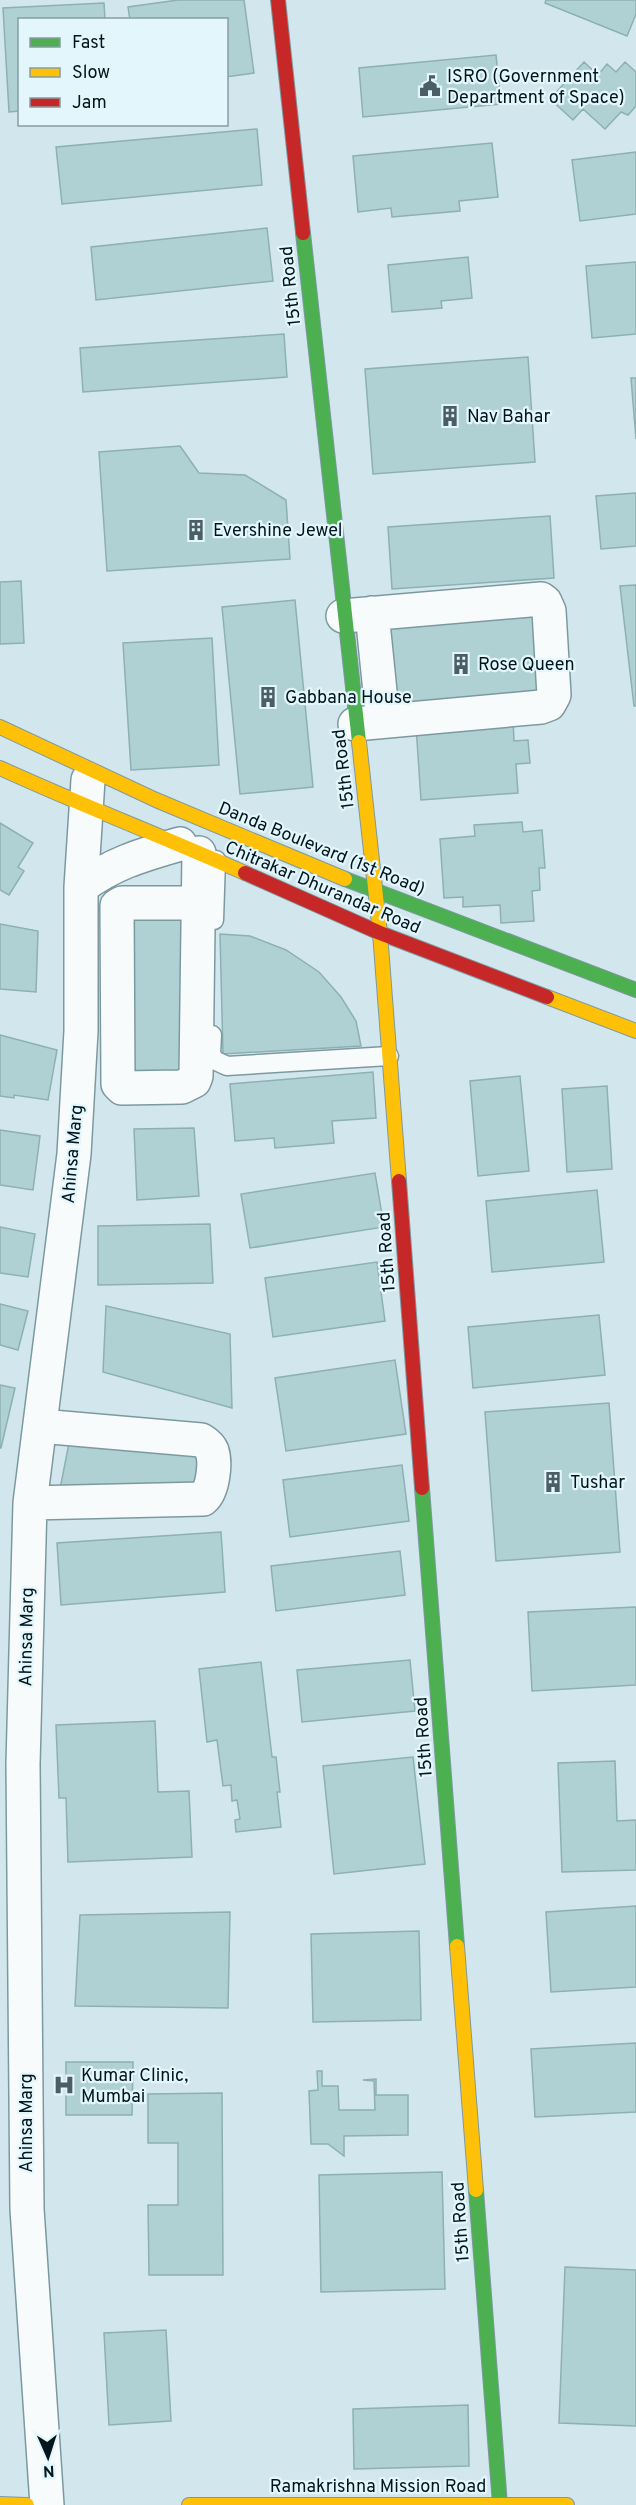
<svg xmlns="http://www.w3.org/2000/svg" width="636" height="2505" font-family="Overpass,sans-serif">
  <style>
    .building { fill: #b0d1d4; stroke: #8cb0b3; stroke-width: 1.5 }
    .lines { fill: none; stroke-linecap: round; stroke-linejoin: round }
    .lane-casing { stroke: #7d99a0; stroke-width: 21 }
    .street-casing { stroke: #7d99a0; stroke-width: 36 }
    .fast-casing { stroke: #7d99a0; stroke-width: 16 }
    .slow-casing { stroke: #7d99a0; stroke-width: 16 }
    .jam-casing { stroke: #7d99a0; stroke-width: 16 }
    .lane { stroke: #f8fbfc; stroke-width: 18 }
    .street { stroke: #f8fbfc; stroke-width: 33 }
    .fast { stroke: #4caf50; stroke-width: 14 }
    .slow { stroke: #ffc107; stroke-width: 14 }
    .jam { stroke: #c62828; stroke-width: 14 }
    .labels { text-anchor: middle; stroke-width: 4.5; stroke-linejoin: round; paint-order: stroke }
    .poi-label { font-size: 18px; fill: #00161c; stroke: #e3f6fc; text-anchor: start }
    .street-label { font-size: 18px; fill: #00161c; stroke: #e3f6fc }
  </style>
  <rect width="100%" height="100%" fill="#d2e7ed"/>
  <path class="building" d="M 178,0 L 244,0 L 254,73 L 226,77 L 226,20 L 130,20 L 128,7 Z
    M 546,0 L 636,0 L 636,14 L 627,36 L 545,3 Z
    M 104,3 L 105,20 L 20,20 L 20,111 L 9,112 L 3,8 Z
    M 496,55 L 501,104 L 363,117 L 359,68 Z
    M 584,62 L 598,75 L 607,64 L 616,72 L 625,62 L 636,72 L 636,106 L 628,115 L 621,112 L 605,129 L 583,109 L 573,120 L 550,99 Z
    M 257,129 L 262,185 L 62,204 L 56,147 Z
    M 492,143 L 498,197 L 459,201 L 460,211 L 392,217 L 391,208 L 358,212 L 353,156 Z
    M 636,152 L 636,214 L 580,221 L 572,160 Z
    M 267,228 L 273,281 L 96,300 L 91,247 Z
    M 468,257 L 472,298 L 441,301 L 442,308 L 392,312 L 388,265 Z
    M 636,262 L 636,334 L 592,338 L 586,266 Z
    M 284,334 L 287,377 L 83,392 L 80,348 Z
    M 528,357 L 535,462 L 373,474 L 365,369 Z
    M 631,378 L 636,378 L 636,439 Z
    M 180,446 L 199,473 L 245,475 L 286,500 L 290,559 L 107,571 L 99,452 Z
    M 636,493 L 636,546 L 601,549 L 596,496 Z
    M 550,516 L 554,578 L 392,589 L 388,527 Z
    M 21,581 L 24,643 L 0,644 L 0,582 Z
    M 636,585 L 636,706 L 634,706 L 620,586 Z
    M 295,600 L 313,787 L 240,794 L 222,607 Z
    M 537,611 L 542,699 L 387,715 L 378,629 Z
    M 212,638 L 219,765 L 131,770 L 123,643 Z
    M 513,720 L 514,741 L 528,740 L 530,763 L 516,764 L 518,793 L 421,800 L 416,726 Z
    M 522,822 L 523,832 L 542,830 L 545,868 L 539,868 L 540,890 L 532,891 L 534,921 L 501,923 L 500,905 L 463,907 L 463,897 L 444,898 L 440,839 L 475,836 L 474,825 Z
    M 0,823 L 33,843 L 18,867 L 24,871 L 9,895 L 0,890 Z
    M 128,911 L 186,912 L 187,1073 L 125,1074 Z
    M 0,924 L 38,931 L 36,992 L 0,989 Z
    M 220,934 L 250,936 L 286,950 L 319,972 L 341,997 L 356,1021 L 361,1046 L 223,1054 Z
    M 0,1035 L 57,1050 L 48,1100 L 14,1095 L 14,1098 L 0,1096 Z
    M 373,1072 L 376,1118 L 332,1121 L 334,1143 L 275,1148 L 274,1138 L 235,1141 L 230,1084 Z
    M 520,1076 L 529,1171 L 478,1176 L 470,1081 Z
    M 607,1086 L 612,1169 L 567,1172 L 562,1089 Z
    M 194,1128 L 199,1196 L 137,1200 L 134,1129 Z
    M 0,1130 L 40,1136 L 33,1190 L 0,1185 Z
    M 375,1173 L 384,1227 L 250,1248 L 241,1194 Z
    M 597,1190 L 604,1262 L 492,1272 L 486,1201 Z
    M 210,1224 L 213,1283 L 98,1285 L 98,1226 Z
    M 0,1227 L 35,1234 L 28,1277 L 0,1273 Z
    M 377,1262 L 385,1321 L 273,1337 L 265,1278 Z
    M 0,1304 L 28,1311 L 18,1350 L 0,1345 Z
    M 106,1306 L 230,1334 L 232,1408 L 103,1372 Z
    M 599,1315 L 605,1375 L 473,1388 L 468,1327 Z
    M 395,1360 L 406,1434 L 286,1451 L 275,1378 Z
    M 0,1385 L 15,1388 L 1,1448 L 0,1448 Z
    M 609,1403 L 620,1552 L 496,1561 L 485,1412 Z
    M 71,1433 L 209,1457 L 208,1486 L 58,1499 Z
    M 402,1465 L 409,1521 L 290,1537 L 283,1480 Z
    M 221,1532 L 225,1592 L 61,1605 L 57,1543 Z
    M 400,1551 L 405,1595 L 276,1611 L 271,1566 Z
    M 636,1607 L 636,1685 L 532,1691 L 528,1612 Z
    M 410,1660 L 415,1711 L 302,1722 L 297,1670 Z
    M 261,1662 L 272,1757 L 276,1757 L 280,1792 L 277,1792 L 281,1827 L 236,1832 L 235,1820 L 240,1819 L 237,1800 L 232,1801 L 231,1785 L 223,1786 L 217,1740 L 207,1742 L 199,1669 Z
    M 155,1721 L 158,1792 L 189,1791 L 192,1857 L 68,1862 L 66,1798 L 59,1798 L 56,1725 Z
    M 413,1757 L 425,1864 L 334,1874 L 323,1766 Z
    M 615,1761 L 617,1821 L 636,1820 L 636,1870 L 562,1872 L 558,1763 Z
    M 636,1906 L 636,1987 L 551,1992 L 546,1912 Z
    M 230,1912 L 228,2008 L 75,2006 L 80,1915 Z
    M 419,1931 L 421,2020 L 313,2022 L 311,1934 Z
    M 636,2043 L 636,2112 L 535,2117 L 531,2049 Z
    M 66,2062 L 133,2062 L 132,2115 L 66,2115 Z
    M 317,2071 L 322,2071 L 322,2086 L 338,2086 L 339,2110 L 375,2110 L 374,2081 L 363,2080 L 376,2079 L 376,2095 L 408,2095 L 408,2135 L 344,2136 L 344,2156 L 328,2144 L 311,2144 L 309,2091 L 318,2090 Z
    M 222,2093 L 223,2275 L 149,2275 L 148,2205 L 178,2205 L 178,2143 L 148,2143 L 148,2094 Z
    M 442,2172 L 445,2289 L 321,2292 L 319,2175 Z
    M 565,2267 L 636,2270 L 636,2426 L 559,2423 Z
    M 166,2330 L 171,2421 L 109,2425 L 104,2333 Z
    M 468,2405 L 469,2466 L 354,2469 L 353,2409 Z"/>
  <g class="lines">
    <defs>
      <path id="lane" d="M 214,920 L 216,860
        M 212,1035 L 211,1053 L 214,1060 L 227,1066 L 389,1056"/>
      <path id="street" d="M 372,613 L 383,721
        M 343,616 L 541,599 L 545,602 L 549,611 L 554,695 L 549,704 L 541,707 L 355,724
        M 81,887 C 113,863 142,855 180,844
        M 198,903 L 122,903 L 117,906 L 118,1084 L 122,1088 L 182,1087 L 194,1081 L 196,1076 L 199,853
        M 30,1503 L 203,1499 C 213,1491 216,1463 212,1451 C 210,1446 206,1443 201,1440 L 40,1426
        M 47,2505 L 27,2209 L 23,1764 L 30,1503 L 74,1154 L 81,1031 L 81,887 L 88,780"/>
      <path id="fast" d="M 303,233 L 359,742
        M 345,879 L 636,990
        M 422,1488 L 457,1946
        M 476,2190 L 500,2505"/>
      <path id="slow" d="M 0,727 L 156,800 L 345,879
        M 359,742 L 380,933 L 399,1181
        M 0,768 C 81,805 164,837 245,873
        M 547,997 L 636,1031
        M 457,1946 L 476,2190
        M 0,2504 L 27,2505
        M 189,2505 L 567,2505"/>
      <path id="jam" d="M 278,0 L 303,233
        M 245,873 L 380,933 L 547,997
        M 399,1181 L 422,1488"/>
    </defs>
    <use href="#lane" class="lane-casing"/>
    <use href="#street" class="street-casing"/>
    <use href="#fast" class="fast-casing"/>
    <use href="#slow" class="slow-casing"/>
    <use href="#jam" class="jam-casing"/>
    <use href="#lane" class="lane"/>
    <use href="#street" class="street"/>
    <use href="#fast" class="fast"/>
    <use href="#slow" class="slow"/>
    <use href="#jam" class="jam"/>
  </g>
  <defs>
    <symbol id="civic-bare" viewBox="-9 -9 18 18"><path d="M-.6-6.5H3V-4.5H.6V-3L4-1V1h2V6H-6V1h2V-1L-.6-3ZM-1.2 2.5V6h2.4V2.5Z" fill="#4a5f65" stroke="#e3f6fc" stroke-width="2.5" paint-order="stroke"/></symbol>
    <symbol id="building-bare" viewBox="-9 -9 18 18"><path d="M-4-6H4V6H1V3H-1V6H-4ZM-2.5-4.3h1.7v1.8h-1.7ZM.8-4.3h1.7v1.8H.8ZM-2.5-1h1.7V.8h-1.7ZM.8-1h1.7V.8H.8Z" fill="#4a5f65" stroke="#e3f6fc" stroke-width="2.5" paint-order="stroke"/></symbol>
    <symbol id="hospital-bare" viewBox="-9 -9 18 18"><path d="M-5-5h3v3.5h4V-5h3V5h-3V1.5h-4V5h-3Z" fill="#4a5f65" stroke="#e3f6fc" stroke-width="2.5" paint-order="stroke"/></symbol>
  </defs>
  <g fill-rule="evenodd">
    <use href="#civic-bare" x="415" y="71" width="30" height="30"/>
    <use href="#building-bare" x="435" y="401" width="30" height="30"/>
    <use href="#building-bare" x="181" y="515" width="30" height="30"/>
    <use href="#building-bare" x="446" y="649" width="30" height="30"/>
    <use href="#building-bare" x="253" y="682" width="30" height="30"/>
    <use href="#building-bare" x="538" y="1467" width="30" height="30"/>
    <use href="#hospital-bare" x="49" y="2070" width="30" height="30"/>
  </g>
  <g class="labels">
    <g class="poi-label">
      <text x="447" y="82">ISRO (Government<tspan x="447" dy="21">Department of Space)</tspan></text>
      <text x="467" y="422">Nav Bahar</text>
      <text x="213" y="536">Evershine Jewel</text>
      <text x="478" y="670">Rose Queen</text>
      <text x="285" y="703">Gabbana House</text>
      <text x="570" y="1488">Tushar</text>
      <text x="81" y="2081">Kumar Clinic,<tspan x="81" dy="21">Mumbai</tspan></text>
    </g>
    <g class="street-label">
      <text transform="translate(290 286) rotate(-96)" y="6">15th Road</text>
      <text transform="translate(343 769) rotate(-97)" y="6">15th Road</text>
      <text transform="translate(322 848) rotate(22)" y="6">Danda Boulevard (1st Road)</text>
      <text transform="translate(323 887) rotate(23)" y="6">Chitrakar Dhurandar Road</text>
      <text transform="translate(72 1154) rotate(-85)" y="6">Ahinsa Marg</text>
      <text transform="translate(386 1252) rotate(-94)" y="6">15th Road</text>
      <text transform="translate(26 1637) rotate(-89)" y="6">Ahinsa Marg</text>
      <text transform="translate(423 1737) rotate(-94)" y="6">15th Road</text>
      <text transform="translate(26 2123) rotate(-90)" y="6">Ahinsa Marg</text>
      <text transform="translate(460 2222) rotate(-94)" y="6">15th Road</text>
      <text x="378" y="2492">Ramakrishna Mission Road</text>
    </g>
  </g>
  <rect x="18" y="18" width="210" height="108" fill="#e3f6fc" stroke="#889ca2" stroke-width="1.5"/>
  <rect x="30" y="38" width="30" height="9" fill="#4caf50" stroke="#889ca2" stroke-width="1.5"/>
  <text x="72" y="48" font-size="18" fill="#00161c">Fast</text>
  <rect x="30" y="68" width="30" height="9" fill="#ffc107" stroke="#889ca2" stroke-width="1.5"/>
  <text x="72" y="78" font-size="18" fill="#00161c">Slow</text>
  <rect x="30" y="98" width="30" height="9" fill="#c62828" stroke="#889ca2" stroke-width="1.5"/>
  <text x="72" y="108" font-size="18" fill="#00161c">Jam</text>
  <g transform="translate(48 2457) rotate(177)" stroke="#e3f6fc" stroke-width="4.5" paint-order="stroke">
  <path d="M0-4.5L10 22L0 15L-10 22Z" fill="#00161c"/>
  <text y="-9" font-size="16" font-weight="bold" text-anchor="middle" fill="#00161c">N</text>
  </g>
</svg>
